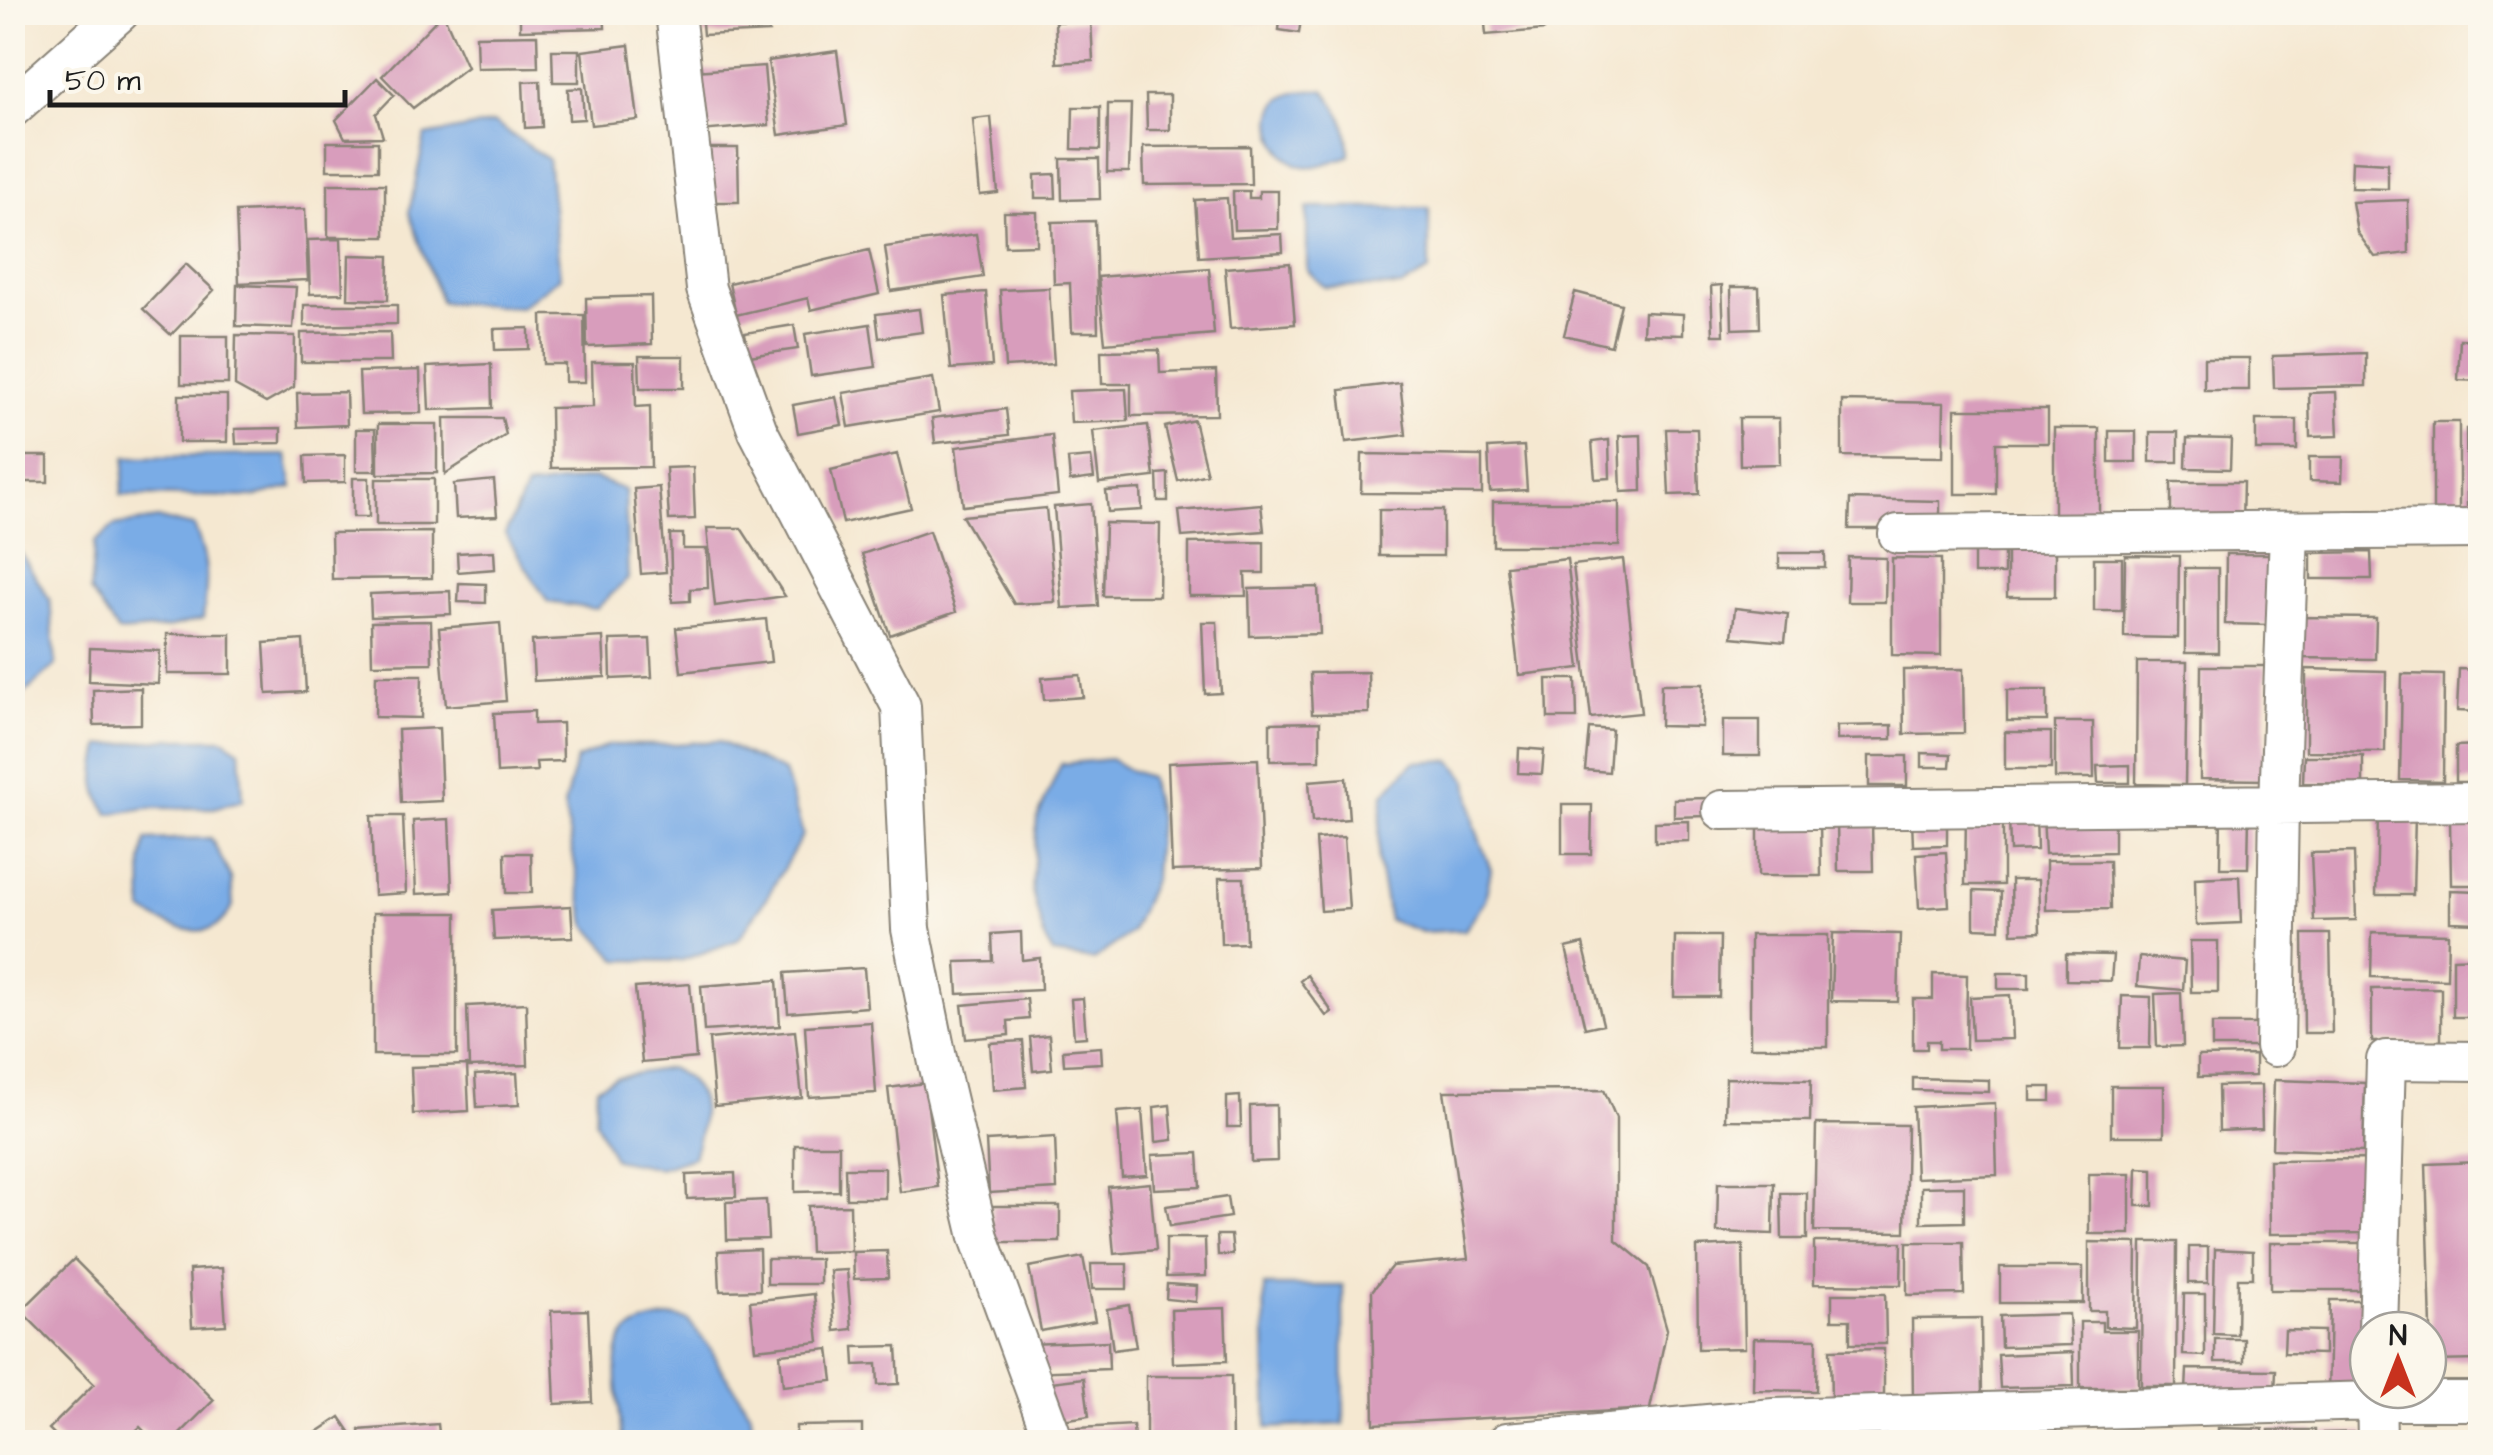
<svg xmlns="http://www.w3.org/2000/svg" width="2493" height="1455" font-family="'Architects Daughter',sans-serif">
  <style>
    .water { fill: #7aace6; stroke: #4b6481; stroke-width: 2.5 }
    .building { fill: #d89dbc }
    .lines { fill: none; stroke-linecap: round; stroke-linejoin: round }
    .minor-casing { stroke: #888276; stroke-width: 42 }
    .minor { stroke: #fff; stroke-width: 38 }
  </style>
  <rect width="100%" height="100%" fill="#fbf7ec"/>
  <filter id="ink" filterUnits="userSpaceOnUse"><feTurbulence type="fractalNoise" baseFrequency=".01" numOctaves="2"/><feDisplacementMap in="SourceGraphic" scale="20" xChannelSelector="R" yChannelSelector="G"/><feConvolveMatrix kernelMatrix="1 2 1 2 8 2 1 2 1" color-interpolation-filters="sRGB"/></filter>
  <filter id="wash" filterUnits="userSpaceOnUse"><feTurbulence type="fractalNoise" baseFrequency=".0048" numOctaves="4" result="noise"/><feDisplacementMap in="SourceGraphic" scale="40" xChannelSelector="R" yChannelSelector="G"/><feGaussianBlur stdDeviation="2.25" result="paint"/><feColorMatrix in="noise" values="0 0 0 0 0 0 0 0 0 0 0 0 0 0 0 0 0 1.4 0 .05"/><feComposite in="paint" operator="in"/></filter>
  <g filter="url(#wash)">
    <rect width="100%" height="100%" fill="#f5e8d1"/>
    <path class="water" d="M 1324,90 C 1341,112 1350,128 1349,156 C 1335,160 1316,169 1303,166 C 1279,162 1262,120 1279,102 C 1290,90 1309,91 1324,90 Z
      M 494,123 L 548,159 L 560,277 L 520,307 L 441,302 L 409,213 L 425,136 Z
      M 1307,208 L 1429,208 L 1429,271 L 1401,287 L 1324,287 L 1307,270 Z
      M 287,455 L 293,487 L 255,497 L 121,495 L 126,457 Z
      M 594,478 L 625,490 L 628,579 L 596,609 L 548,602 L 505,534 L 526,488 Z
      M 158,519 L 194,526 C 209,563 208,580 203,619 L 167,628 L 118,632 L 90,591 L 95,542 L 114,526 Z
      M 13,541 L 50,600 L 56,665 L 13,704 Z
      M 169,739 L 223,739 L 240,750 L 243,800 L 214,808 L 147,808 L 109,814 C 91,789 95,774 101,746 Z
      M 718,741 L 784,772 L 803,834 L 767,897 L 738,940 L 680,961 L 618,960 L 586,924 L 564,806 L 576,760 L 609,745 L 660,745 Z
      M 1110,759 L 1129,770 L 1149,777 L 1158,818 L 1154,878 L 1131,932 L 1094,960 L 1053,954 L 1043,934 L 1032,891 L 1037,819 L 1061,764 Z
      M 1451,760 L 1468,781 L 1475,827 L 1491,870 L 1485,900 L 1465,930 L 1422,932 L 1389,920 L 1378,861 L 1379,833 L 1384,794 L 1414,762 Z
      M 211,838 L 231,878 L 233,906 C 229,913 224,921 218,925 C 195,939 163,924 143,911 L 142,863 L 146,840 Z
      M 669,1068 C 712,1088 705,1118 693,1157 L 659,1168 L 614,1159 L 595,1120 L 597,1087 L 616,1077 Z
      M 1264,1286 L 1343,1286 L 1344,1424 L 1267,1428 Z
      M 675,1317 L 688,1320 L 711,1349 L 721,1369 L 735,1388 L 751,1415 L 753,1442 L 623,1442 C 620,1428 620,1411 618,1396 C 613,1341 617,1324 675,1317 Z"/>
    <g id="blocks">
      <path class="building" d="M 520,12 L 604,12 L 605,28 L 520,30 Z
        M 701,12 L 769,12 L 769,32 L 703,35 Z
        M 1237,12 L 1272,12 L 1272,22 L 1237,22 Z
        M 1281,12 L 1302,12 L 1299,33 L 1279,30 Z
        M 1484,12 L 1542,12 L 1544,30 L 1486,35 Z
        M 443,13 L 467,67 L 413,108 L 382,76 Z
        M 1091,20 L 1093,61 L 1057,63 L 1055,22 Z
        M 537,35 L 538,67 L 477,68 L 476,36 Z
        M 629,45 L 638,120 L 591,125 L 582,51 Z
        M 552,50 L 579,50 L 579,82 L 553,82 Z
        M 837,51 L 847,125 L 779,135 L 768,61 Z
        M 764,66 L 769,125 L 700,131 L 695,71 Z
        M 377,78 L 394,95 L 376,114 L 383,137 L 345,138 L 336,120 Z
        M 540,81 L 542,127 L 525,128 L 523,82 Z
        M 582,88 L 584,119 L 569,120 L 568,89 Z
        M 1146,95 L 1170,95 L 1170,130 L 1147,130 Z
        M 1108,104 L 1131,104 L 1129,172 L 1107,172 Z
        M 1073,107 L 1100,107 L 1100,150 L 1072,149 Z
        M 991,117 L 998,193 L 980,195 L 973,119 Z
        M 327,142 L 378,142 L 378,170 L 327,170 Z
        M 1250,146 L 1251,184 L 1144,185 L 1143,147 Z
        M 2473,146 L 2480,146 L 2480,187 L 2474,187 Z
        M 704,148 L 738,148 L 739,202 L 704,202 Z
        M 1061,159 L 1099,159 L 1100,199 L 1062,200 Z
        M 2352,161 L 2388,163 L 2388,189 L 2351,188 Z
        M 1055,174 L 1056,198 L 1035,198 L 1035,175 Z
        M 328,184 L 385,184 L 385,237 L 328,237 Z
        M 1233,191 L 1249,191 L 1249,198 L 1259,198 L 1259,191 L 1278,191 L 1278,229 L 1234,230 Z
        M 1227,198 L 1230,237 L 1282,234 L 1283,252 L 1199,257 L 1195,200 Z
        M 2408,200 L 2409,253 L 2375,257 L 2357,232 L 2352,202 Z
        M 305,209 L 308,280 L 239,283 L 236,212 Z
        M 1004,212 L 1037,212 L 1037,245 L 1005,246 Z
        M 1095,221 L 1098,332 L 1072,332 L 1070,283 L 1054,284 L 1052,222 Z
        M 976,234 L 983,277 L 891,291 L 885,247 Z
        M 341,239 L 343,293 L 310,294 L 308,240 Z
        M 869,250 L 879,294 L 811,310 L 808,298 L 736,315 L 729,283 Z
        M 349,255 L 389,256 L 388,300 L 348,299 Z
        M 1290,263 L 1295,324 L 1230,329 L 1225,268 Z
        M 186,264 L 214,290 L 171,335 L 143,309 Z
        M 1209,268 L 1214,334 L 1105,343 L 1098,277 Z
        M 237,285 L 296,287 L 293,328 L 236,326 Z
        M 1722,285 L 1724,335 L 1713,335 L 1711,286 Z
        M 1731,287 L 1759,287 L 1760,328 L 1732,329 Z
        M 1049,288 L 1054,364 L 1005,367 L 1000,290 Z
        M 986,292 L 992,366 L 951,369 L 944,295 Z
        M 1575,292 L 1621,304 L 1611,346 L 1564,335 Z
        M 651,296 L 652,344 L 587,347 L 586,298 Z
        M 304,305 L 397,305 L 397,324 L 304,326 Z
        M 919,309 L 922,332 L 879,338 L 876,314 Z
        M 1644,312 L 1683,314 L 1683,335 L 1643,334 Z
        M 542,315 L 584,315 L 585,382 L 565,382 L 565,364 L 543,364 Z
        M 870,324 L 876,367 L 811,376 L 805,334 Z
        M 794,325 L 798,349 L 749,356 L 745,333 Z
        M 529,328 L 529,349 L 495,350 L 494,329 Z
        M 390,332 L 391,362 L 301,362 L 301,333 Z
        M 236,335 L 295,336 L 294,387 L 266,403 L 235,386 Z
        M 181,336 L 228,336 L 228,384 L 181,384 Z
        M 2460,339 L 2480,340 L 2480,381 L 2458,380 Z
        M 1159,350 L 1160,373 L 1216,371 L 1217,415 L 1131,416 L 1131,384 L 1102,384 L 1101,351 Z
        M 2366,353 L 2366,386 L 2274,388 L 2273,356 Z
        M 639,356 L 684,356 L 684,388 L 640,388 Z
        M 2204,358 L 2249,358 L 2249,390 L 2204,390 Z
        M 592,362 L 635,362 L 636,407 L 650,406 L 651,467 L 551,468 L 550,408 L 593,407 Z
        M 491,364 L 492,408 L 429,410 L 427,367 Z
        M 420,370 L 421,413 L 361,414 L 359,372 Z
        M 933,378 L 939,412 L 849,427 L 843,393 Z
        M 1400,383 L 1406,435 L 1346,442 L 1340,390 Z
        M 1126,389 L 1128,421 L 1071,423 L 1069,391 Z
        M 346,392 L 347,425 L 298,427 L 297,393 Z
        M 2336,392 L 2338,436 L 2310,437 L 2309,393 Z
        M 179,395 L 227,395 L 227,442 L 179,442 Z
        M 836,397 L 842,425 L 798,433 L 793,405 Z
        M 1842,401 L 1944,403 L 1943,457 L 1842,456 Z
        M 1006,409 L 1009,435 L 935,443 L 932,418 Z
        M 1955,409 L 2048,409 L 2048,443 L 1996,443 L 1996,494 L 1955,494 Z
        M 444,418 L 502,418 L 506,435 L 445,474 Z
        M 1739,418 L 1779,418 L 1780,464 L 1740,465 Z
        M 1194,420 L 1207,474 L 1178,481 L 1165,427 Z
        M 2256,420 L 2297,420 L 2297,450 L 2256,450 Z
        M 2433,422 L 2459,422 L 2459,518 L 2433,518 Z
        M 378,424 L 437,424 L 437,473 L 378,474 Z
        M 1148,425 L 1154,477 L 1099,483 L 1093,431 Z
        M 281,428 L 281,443 L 236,444 L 235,429 Z
        M 2054,428 L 2099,428 L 2099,518 L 2054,518 Z
        M 2480,428 L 2480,506 L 2467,506 L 2466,429 Z
        M 356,429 L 375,429 L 376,471 L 356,471 Z
        M 1666,429 L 1697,429 L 1699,494 L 1669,495 Z
        M 2109,431 L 2136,431 L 2136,462 L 2109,462 Z
        M 2150,432 L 2178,432 L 2178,462 L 2150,462 Z
        M 1052,435 L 1058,495 L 963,506 L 956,447 Z
        M 1641,435 L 1642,491 L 1621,492 L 1619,436 Z
        M 2187,438 L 2231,439 L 2230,469 L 2186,468 Z
        M 1609,440 L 1610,478 L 1595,479 L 1592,442 Z
        M 1524,446 L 1527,490 L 1490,492 L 1488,448 Z
        M 897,454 L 911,508 L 843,523 L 831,470 Z
        M 1362,454 L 1482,456 L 1482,494 L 1361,493 Z
        M 345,455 L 345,482 L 306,483 L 305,456 Z
        M 22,456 L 48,456 L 48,482 L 22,482 Z
        M 1091,457 L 1094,478 L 1070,481 L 1068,459 Z
        M 2309,457 L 2343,457 L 2342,482 L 2309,481 Z
        M 693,467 L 695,519 L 669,520 L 666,468 Z
        M 1168,473 L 1168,501 L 1158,501 L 1157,474 Z
        M 353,478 L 369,478 L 369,517 L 353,517 Z
        M 376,479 L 434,479 L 434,525 L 376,525 Z
        M 494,480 L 497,516 L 456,518 L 454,484 Z
        M 2171,482 L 2243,482 L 2242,523 L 2171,522 Z
        M 659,487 L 666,572 L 641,574 L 634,489 Z
        M 1141,489 L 1142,510 L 1108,512 L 1106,491 Z
        M 1850,499 L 1940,501 L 1940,529 L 1849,529 Z
        M 1493,502 L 1619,502 L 1619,546 L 1493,546 Z
        M 1091,504 L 1098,606 L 1062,608 L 1054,507 Z
        M 1261,504 L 1264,531 L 1182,537 L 1179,511 Z
        M 1046,508 L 1055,602 L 1014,604 L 962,516 Z
        M 1379,510 L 1443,510 L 1443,556 L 1379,556 Z
        M 1105,523 L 1160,524 L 1159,596 L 1103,596 Z
        M 707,528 L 741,528 L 785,596 L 715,606 Z
        M 929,531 L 956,612 L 890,635 L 862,554 Z
        M 432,532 L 432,578 L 332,579 L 331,533 Z
        M 670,534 L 683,534 L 683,549 L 707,549 L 708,588 L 690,589 L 690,601 L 672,602 Z
        M 1264,542 L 1264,573 L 1245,573 L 1246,596 L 1189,596 L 1189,543 Z
        M 2007,546 L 2055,546 L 2055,597 L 2007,597 Z
        M 1974,549 L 2004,549 L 2004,574 L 1974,574 Z
        M 494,551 L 495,569 L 458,572 L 457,553 Z
        M 2371,552 L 2372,579 L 2311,579 L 2311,553 Z
        M 1779,553 L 1825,553 L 1825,568 L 1779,568 Z
        M 2226,554 L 2270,554 L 2269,625 L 2225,624 Z
        M 2125,555 L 2179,556 L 2178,638 L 2124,637 Z
        M 1848,557 L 1886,558 L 1885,602 L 1847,602 Z
        M 1892,558 L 1941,559 L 1941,656 L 1892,655 Z
        M 2094,558 L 2122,558 L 2122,611 L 2094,611 Z
        M 1567,559 L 1580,668 L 1519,675 L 1506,566 Z
        M 1623,559 L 1641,713 L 1591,718 L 1573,565 Z
        M 2185,568 L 2218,568 L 2218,653 L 2185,653 Z
        M 459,583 L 486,584 L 486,603 L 458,602 Z
        M 1318,587 L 1320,634 L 1250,636 L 1249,589 Z
        M 450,591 L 451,614 L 371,617 L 370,594 Z
        M 1735,608 L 1788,614 L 1785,642 L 1732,637 Z
        M 2294,617 L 2376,618 L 2375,659 L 2293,658 Z
        M 766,619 L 771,662 L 681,672 L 676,628 Z
        M 431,621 L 432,663 L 372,664 L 371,622 Z
        M 1202,622 L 1217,622 L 1221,693 L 1205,694 Z
        M 500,623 L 506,701 L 446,706 L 439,628 Z
        M 167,634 L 231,634 L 231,674 L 167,674 Z
        M 603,637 L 605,677 L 534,681 L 532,641 Z
        M 650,639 L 652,677 L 611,679 L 610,640 Z
        M 303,640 L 306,692 L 267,694 L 264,643 Z
        M 90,648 L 160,651 L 158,684 L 89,681 Z
        M 2137,662 L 2187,662 L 2185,785 L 2136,784 Z
        M 2201,666 L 2266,666 L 2264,780 L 2200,779 Z
        M 1963,669 L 1964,733 L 1904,734 L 1903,670 Z
        M 2306,669 L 2386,671 L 2385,752 L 2306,751 Z
        M 2459,669 L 2480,670 L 2480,712 L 2457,711 Z
        M 1368,672 L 1369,713 L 1312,714 L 1310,673 Z
        M 2402,674 L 2444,675 L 2443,781 L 2400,780 Z
        M 376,675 L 422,675 L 421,718 L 375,717 Z
        M 1080,675 L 1083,697 L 1044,700 L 1042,678 Z
        M 1547,679 L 1576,679 L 1577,718 L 1548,718 Z
        M 1661,684 L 1703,684 L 1702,727 L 1660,726 Z
        M 141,688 L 141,724 L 94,725 L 93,690 Z
        M 2007,690 L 2047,690 L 2047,721 L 2007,721 Z
        M 534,711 L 534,724 L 562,723 L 563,761 L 536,762 L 537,771 L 497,773 L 494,713 Z
        M 1723,720 L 1760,720 L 1760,756 L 1723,756 Z
        M 1320,722 L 1320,760 L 1270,761 L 1270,723 Z
        M 2055,722 L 2093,722 L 2094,778 L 2055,778 Z
        M 1892,725 L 1892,739 L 1837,740 L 1837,726 Z
        M 439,728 L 442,801 L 401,803 L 398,730 Z
        M 1589,728 L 1612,730 L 1609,772 L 1585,770 Z
        M 2005,732 L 2051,732 L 2051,769 L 2005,769 Z
        M 2480,745 L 2480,782 L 2456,782 L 2456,746 Z
        M 1519,748 L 1544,750 L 1542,774 L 1518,773 Z
        M 1922,753 L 1951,754 L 1950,767 L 1922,767 Z
        M 1869,756 L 1907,756 L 1907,786 L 1869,786 Z
        M 2304,756 L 2363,756 L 2363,784 L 2303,783 Z
        M 1258,759 L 1262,868 L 1172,871 L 1168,763 Z
        M 2130,765 L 2130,783 L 2098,783 L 2097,766 Z
        M 1346,778 L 1349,819 L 1312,822 L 1309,781 Z
        M 1706,798 L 1706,816 L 1674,817 L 1674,799 Z
        M 1562,805 L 1592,805 L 1591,854 L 1562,854 Z
        M 2114,812 L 2114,852 L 2045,854 L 2043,814 Z
        M 1966,814 L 2003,815 L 2003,885 L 1965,885 Z
        M 2009,814 L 2036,814 L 2037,850 L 2010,851 Z
        M 2221,815 L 2249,815 L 2248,868 L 2220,868 Z
        M 371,816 L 403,816 L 406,893 L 374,895 Z
        M 2378,816 L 2415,816 L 2413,895 L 2376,895 Z
        M 1912,818 L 1947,818 L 1947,845 L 1913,846 Z
        M 2475,818 L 2476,885 L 2451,885 L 2450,819 Z
        M 449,819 L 452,892 L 416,894 L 413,821 Z
        M 1689,821 L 1689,841 L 1655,842 L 1655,822 Z
        M 1820,822 L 1821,876 L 1758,876 L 1758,823 Z
        M 1872,822 L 1873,871 L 1838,871 L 1837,823 Z
        M 1344,837 L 1349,909 L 1321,911 L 1316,839 Z
        M 1946,852 L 1949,906 L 1919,908 L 1916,854 Z
        M 2354,852 L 2356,920 L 2314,921 L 2311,853 Z
        M 505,853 L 531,853 L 532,893 L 506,893 Z
        M 2046,861 L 2109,861 L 2110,909 L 2046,910 Z
        M 2239,876 L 2241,923 L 2196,925 L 2195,878 Z
        M 1219,878 L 1244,878 L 1246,943 L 1221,944 Z
        M 2011,880 L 2038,880 L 2040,932 L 2012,933 Z
        M 2450,890 L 2479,891 L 2478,923 L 2450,922 Z
        M 1974,891 L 2001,892 L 2000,929 L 1974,928 Z
        M 571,906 L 573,937 L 494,940 L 492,910 Z
        M 373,913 L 457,913 L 457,1055 L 373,1055 Z
        M 1021,932 L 1022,960 L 1040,958 L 1041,990 L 958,994 L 956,962 L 993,961 L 992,934 Z
        M 2372,932 L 2448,934 L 2447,979 L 2371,977 Z
        M 1833,933 L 1900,934 L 1898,1002 L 1831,1001 Z
        M 2303,934 L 2330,934 L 2332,1033 L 2304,1033 Z
        M 1750,935 L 1828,935 L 1828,1047 L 1750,1047 Z
        M 1675,936 L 1720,936 L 1719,997 L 1674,997 Z
        M 2190,941 L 2218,941 L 2218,992 L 2191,992 Z
        M 1583,944 L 1603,1024 L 1585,1028 L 1566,948 Z
        M 2066,954 L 2113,955 L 2111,981 L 2066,980 Z
        M 2139,957 L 2185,961 L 2183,990 L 2137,986 Z
        M 2480,957 L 2480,1017 L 2453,1017 L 2453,958 Z
        M 864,968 L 867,1007 L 788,1013 L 785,973 Z
        M 1998,973 L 2029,973 L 2029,989 L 1998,989 Z
        M 1933,974 L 1967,975 L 1966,1049 L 1939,1049 L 1939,1041 L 1927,1041 L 1927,1049 L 1913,1049 L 1913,999 L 1933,999 Z
        M 1307,975 L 1332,1012 L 1326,1016 L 1300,981 Z
        M 777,980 L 780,1026 L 704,1031 L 701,986 Z
        M 690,984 L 696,1058 L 642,1063 L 635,988 Z
        M 2441,988 L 2441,1041 L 2372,1042 L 2372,989 Z
        M 2181,993 L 2183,1046 L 2157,1047 L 2155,994 Z
        M 2010,995 L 2012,1039 L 1972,1040 L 1970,997 Z
        M 2122,996 L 2151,997 L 2150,1048 L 2120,1048 Z
        M 1083,998 L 1086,1037 L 1074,1038 L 1071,999 Z
        M 1027,999 L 1029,1019 L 1008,1021 L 1009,1035 L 966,1039 L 962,1005 Z
        M 526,1003 L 528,1065 L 469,1067 L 467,1006 Z
        M 871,1022 L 876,1093 L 809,1097 L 805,1026 Z
        M 2212,1024 L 2260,1024 L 2260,1047 L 2212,1047 Z
        M 795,1031 L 802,1098 L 715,1106 L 709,1039 Z
        M 1049,1035 L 1052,1069 L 1033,1071 L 1030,1037 Z
        M 1023,1041 L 1026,1087 L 993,1090 L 990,1043 Z
        M 1101,1047 L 1102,1063 L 1064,1065 L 1063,1050 Z
        M 2255,1055 L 2255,1076 L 2198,1077 L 2198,1056 Z
        M 467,1065 L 469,1111 L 413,1114 L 411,1067 Z
        M 517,1073 L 519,1105 L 477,1107 L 475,1075 Z
        M 1726,1078 L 1811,1080 L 1810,1121 L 1725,1120 Z
        M 1913,1078 L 1989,1080 L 1989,1092 L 1913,1090 Z
        M 2274,1080 L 2365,1083 L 2363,1152 L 2272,1149 Z
        M 925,1083 L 938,1187 L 900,1192 L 888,1088 Z
        M 2261,1085 L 2262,1129 L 2219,1131 L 2218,1086 Z
        M 2111,1086 L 2164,1086 L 2164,1136 L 2111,1136 Z
        M 2031,1087 L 2051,1087 L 2051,1101 L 2031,1101 Z
        M 1604,1090 L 1616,1118 L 1616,1240 L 1649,1267 L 1667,1329 L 1650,1409 L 1374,1424 L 1372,1291 L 1392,1266 L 1468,1259 L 1444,1091 Z
        M 1240,1096 L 1241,1127 L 1227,1127 L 1227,1097 Z
        M 1995,1103 L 1997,1175 L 1916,1178 L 1913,1107 Z
        M 1170,1105 L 1173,1140 L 1156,1142 L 1154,1107 Z
        M 1276,1105 L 1277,1161 L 1251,1162 L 1250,1106 Z
        M 1142,1110 L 1147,1175 L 1122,1177 L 1117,1112 Z
        M 1816,1124 L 1907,1125 L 1905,1232 L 1814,1231 Z
        M 1055,1137 L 1057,1189 L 989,1193 L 986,1141 Z
        M 795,1145 L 839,1145 L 839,1191 L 795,1192 Z
        M 1198,1153 L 1200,1187 L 1154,1189 L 1152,1155 Z
        M 2367,1159 L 2368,1233 L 2270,1234 L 2269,1160 Z
        M 2480,1162 L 2480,1360 L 2432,1361 L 2426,1164 Z
        M 845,1168 L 885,1168 L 885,1198 L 846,1198 Z
        M 2137,1168 L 2153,1169 L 2153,1206 L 2136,1206 Z
        M 735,1173 L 736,1197 L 687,1199 L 686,1175 Z
        M 2089,1174 L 2130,1174 L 2130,1234 L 2089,1234 Z
        M 1150,1183 L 1156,1250 L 1114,1254 L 1108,1187 Z
        M 1718,1183 L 1774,1183 L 1773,1234 L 1717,1232 Z
        M 1964,1186 L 1964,1222 L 1921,1223 L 1921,1187 Z
        M 1781,1193 L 1807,1193 L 1807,1239 L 1782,1239 Z
        M 1227,1197 L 1230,1217 L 1170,1226 L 1166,1206 Z
        M 766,1200 L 768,1239 L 727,1240 L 726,1202 Z
        M 850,1205 L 851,1251 L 810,1252 L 808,1206 Z
        M 992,1206 L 1060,1206 L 1060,1242 L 992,1242 Z
        M 1217,1235 L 1231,1235 L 1233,1255 L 1218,1255 Z
        M 1166,1238 L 1205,1238 L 1206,1276 L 1166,1277 Z
        M 1814,1242 L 1902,1242 L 1901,1285 L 1814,1284 Z
        M 1907,1242 L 1963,1242 L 1964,1294 L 1907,1295 Z
        M 2089,1242 L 2137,1243 L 2136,1328 L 2105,1327 L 2105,1311 L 2089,1311 Z
        M 2142,1242 L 2177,1242 L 2176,1386 L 2141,1386 Z
        M 2270,1243 L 2367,1243 L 2367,1290 L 2270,1290 Z
        M 1743,1245 L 1745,1348 L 1698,1349 L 1697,1247 Z
        M 2189,1247 L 2208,1247 L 2208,1283 L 2189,1283 Z
        M 759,1249 L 760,1290 L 720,1291 L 718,1251 Z
        M 2215,1249 L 2253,1251 L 2253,1278 L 2238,1278 L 2237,1335 L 2213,1334 Z
        M 887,1251 L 888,1278 L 854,1279 L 853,1252 Z
        M 1083,1257 L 1095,1321 L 1041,1331 L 1029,1267 Z
        M 74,1259 L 214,1400 L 172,1442 L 155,1442 L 140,1427 L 124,1442 L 62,1442 L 49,1429 L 94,1384 L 21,1311 Z
        M 767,1259 L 820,1259 L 820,1284 L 767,1284 Z
        M 1091,1264 L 1127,1264 L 1127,1289 L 1092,1289 Z
        M 2000,1267 L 2083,1267 L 2083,1303 L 2000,1303 Z
        M 222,1268 L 226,1325 L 192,1327 L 189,1270 Z
        M 847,1270 L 852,1329 L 835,1331 L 830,1271 Z
        M 1167,1284 L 1197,1286 L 1196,1302 L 1166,1299 Z
        M 814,1294 L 819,1342 L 755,1349 L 750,1301 Z
        M 1832,1294 L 1885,1294 L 1886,1344 L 1850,1344 L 1850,1320 L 1832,1320 Z
        M 2184,1294 L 2205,1294 L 2205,1356 L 2183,1355 Z
        M 2330,1300 L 2363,1300 L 2362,1400 L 2328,1399 Z
        M 1129,1305 L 1136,1347 L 1113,1350 L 1107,1309 Z
        M 1225,1308 L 1227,1361 L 1173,1363 L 1171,1310 Z
        M 588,1310 L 592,1402 L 555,1404 L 551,1311 Z
        M 2069,1314 L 2071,1345 L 2001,1347 L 2000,1316 Z
        M 1981,1318 L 1982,1399 L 1913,1400 L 1912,1319 Z
        M 2080,1322 L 2102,1322 L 2102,1331 L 2138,1331 L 2138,1388 L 2080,1388 Z
        M 2285,1330 L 2324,1331 L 2324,1354 L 2284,1353 Z
        M 1754,1338 L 1817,1339 L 1816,1391 L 1753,1390 Z
        M 2215,1339 L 2244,1339 L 2244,1362 L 2215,1362 Z
        M 1108,1341 L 1109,1369 L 1029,1372 L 1028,1344 Z
        M 897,1346 L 899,1384 L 878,1385 L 877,1364 L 855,1365 L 854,1347 Z
        M 829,1349 L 833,1381 L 783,1386 L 780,1354 Z
        M 1884,1349 L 1884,1397 L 1831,1398 L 1830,1350 Z
        M 2073,1352 L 2074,1386 L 2000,1388 L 1998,1355 Z
        M 2187,1369 L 2276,1370 L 2275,1394 L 2186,1392 Z
        M 1146,1376 L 1231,1376 L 1232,1442 L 1146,1442 Z
        M 1084,1378 L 1089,1416 L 1048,1422 L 1043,1383 Z
        M 340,1417 L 357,1442 L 310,1442 L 307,1439 Z
        M 438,1424 L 440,1442 L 361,1442 L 359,1430 Z
        M 862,1425 L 862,1442 L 796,1442 L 796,1426 Z
        M 1133,1425 L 1134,1442 L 1061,1442 L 1061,1429 Z
        M 1862,1427 L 1863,1442 L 1805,1442 L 1805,1429 Z
        M 2218,1428 L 2263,1429 L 2263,1442 L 2218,1442 Z
        M 2269,1430 L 2315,1430 L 2315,1442 L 2269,1442 Z
        M 2365,1432 L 2365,1442 L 2323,1442 L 2323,1433 Z
        M 2030,1435 L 2030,1442 L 1960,1442 L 1960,1436 Z
        M 1958,1436 L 1958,1442 L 1910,1442 L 1910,1437 Z"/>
    </g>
  </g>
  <g filter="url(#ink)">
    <use href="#blocks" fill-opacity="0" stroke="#888276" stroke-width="2.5"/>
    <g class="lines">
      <defs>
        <path id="minor" d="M 675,12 L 706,289 L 758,431 L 901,706 L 911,929 L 938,1063 L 979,1237 L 1054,1442
          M 12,108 L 120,12
          M 1898,534 L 2480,529
          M 1722,810 L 2480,802
          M 2275,1047 L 2279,804 L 2289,531
          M 2378,1330 L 2386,1060 L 2480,1061
          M 2376,1390 L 2377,1442
          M 1507,1442 L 1774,1418 L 2376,1401 L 2480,1401"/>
      </defs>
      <use href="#minor" class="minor-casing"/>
      <use href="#minor" class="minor"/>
    </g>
  </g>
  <rect width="2493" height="1455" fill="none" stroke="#fbf7ec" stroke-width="50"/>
  <g transform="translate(2398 1360)"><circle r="48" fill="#fbf7ec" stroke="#a29f99" stroke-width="2.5"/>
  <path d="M0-8L18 38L0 25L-18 38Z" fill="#c8321e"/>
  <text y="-15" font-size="28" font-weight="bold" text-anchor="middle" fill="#1c1c1c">N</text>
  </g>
  <path d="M50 90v15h295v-15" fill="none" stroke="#1c1c1c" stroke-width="5"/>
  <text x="65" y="90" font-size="30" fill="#1c1c1c" stroke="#fbf7ec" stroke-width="8" paint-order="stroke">50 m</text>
</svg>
